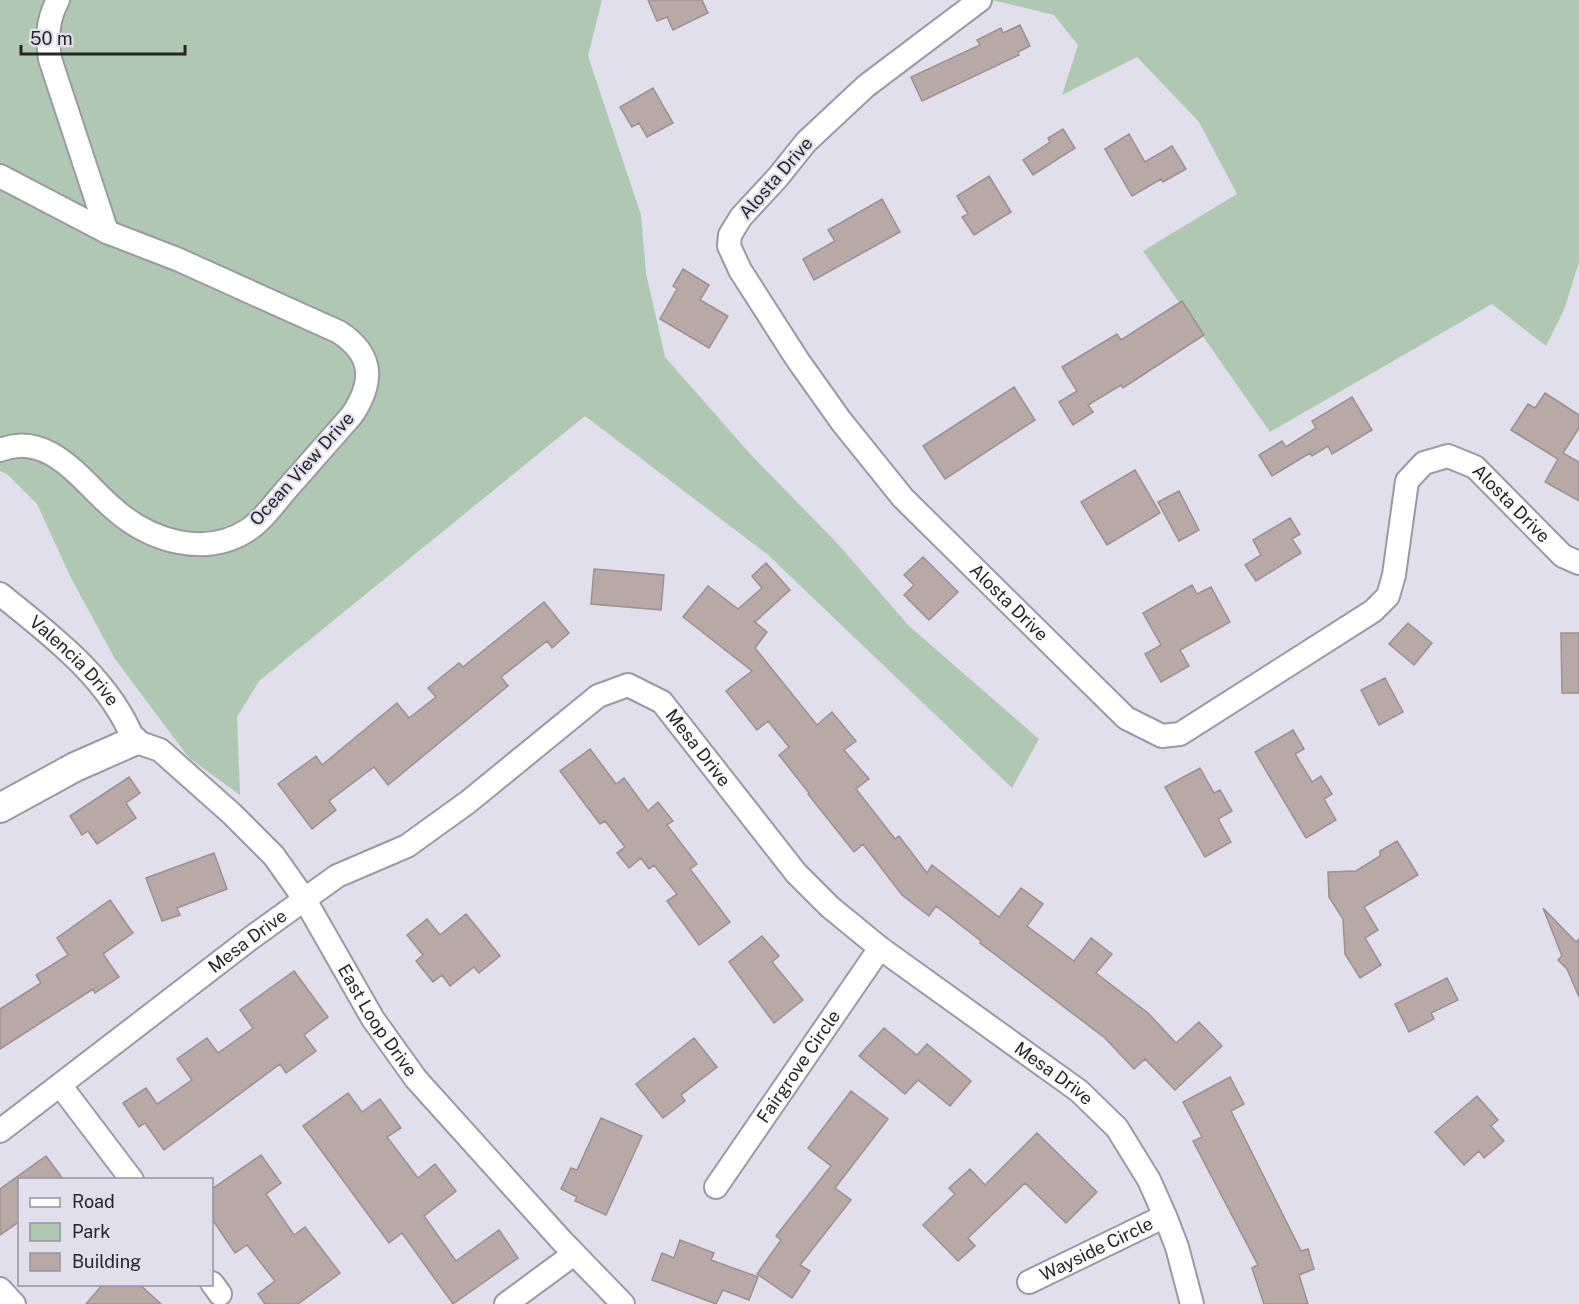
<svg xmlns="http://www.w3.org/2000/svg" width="1579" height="1304" font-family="'Public Sans',sans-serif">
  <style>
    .green { fill: #b0c8b3 }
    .building { fill: #b7a9a8; stroke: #9d908e; stroke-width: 1.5 }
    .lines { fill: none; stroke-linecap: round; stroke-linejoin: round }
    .minor-casing { stroke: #9a99a4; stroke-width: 26 }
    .tertiary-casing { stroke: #9a99a4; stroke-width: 32 }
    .minor { stroke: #fff; stroke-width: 22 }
    .tertiary { stroke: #fff; stroke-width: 28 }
    .labels { text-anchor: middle; stroke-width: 4.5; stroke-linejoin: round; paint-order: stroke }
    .street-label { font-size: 18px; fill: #252429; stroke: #e0dfeb }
  </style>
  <rect width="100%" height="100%" fill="#e0dfeb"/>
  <path class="green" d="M 0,0 L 602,0 L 588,56 L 641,215 L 646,273 L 665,357 L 752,456 L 837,543 L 909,626 L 1039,739 L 1012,788 L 767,554 L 585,416 L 259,681 L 237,717 L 240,795 L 189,758 L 115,659 L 70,576 L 37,504 L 8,475 L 0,471 Z
    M 992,0 L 1579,0 L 1579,262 L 1564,310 L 1546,346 L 1492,304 L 1270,432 L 1143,251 L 1237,194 L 1199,122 L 1137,57 L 1062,95 L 1078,45 L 1054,15 Z"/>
  <path class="building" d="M 648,0 L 702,0 L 708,13 L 673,30 L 667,17 L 657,21 Z
    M 1020,25 L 1030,46 L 1018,52 L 1019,55 L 922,101 L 911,77 L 980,45 L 977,40 L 1001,28 L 1003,33 Z
    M 653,88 L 673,123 L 647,137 L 639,123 L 632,127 L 620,107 Z
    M 1063,129 L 1075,148 L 1033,175 L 1023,160 L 1050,142 L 1048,138 Z
    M 1129,134 L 1145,162 L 1172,146 L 1186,169 L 1163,182 L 1161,179 L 1132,196 L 1105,149 Z
    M 989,176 L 1011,212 L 974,235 L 962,217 L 968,214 L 957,196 Z
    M 882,199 L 900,232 L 814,280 L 803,259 L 835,241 L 828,230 Z
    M 683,269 L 709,285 L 700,300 L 728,316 L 709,348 L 660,319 L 677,289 L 673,286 Z
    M 1182,301 L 1204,335 L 1123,388 L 1121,385 L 1088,405 L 1093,412 L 1073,425 L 1059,402 L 1077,391 L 1062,367 L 1117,334 L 1121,340 Z
    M 1014,387 L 1035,420 L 945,479 L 923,446 Z
    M 1545,393 L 1579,415 L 1579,428 L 1563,453 L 1579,462 L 1579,501 L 1545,482 L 1558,459 L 1511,430 L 1528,404 L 1535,408 Z
    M 1352,397 L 1372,430 L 1332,454 L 1328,446 L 1312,456 L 1310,453 L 1272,476 L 1259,455 L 1282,441 L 1286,447 L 1316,428 L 1312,421 Z
    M 1135,470 L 1160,513 L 1107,545 L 1081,502 Z
    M 1179,491 L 1199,530 L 1179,541 L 1158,502 Z
    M 1290,518 L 1300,534 L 1292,539 L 1301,553 L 1256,581 L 1245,565 L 1261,555 L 1253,540 Z
    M 923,557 L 958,592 L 929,620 L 904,595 L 914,585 L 904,575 Z
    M 766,563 L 790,590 L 755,622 L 767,632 L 755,648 L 817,725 L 832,712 L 856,741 L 844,750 L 869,779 L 856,789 L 895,839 L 899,836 L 927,873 L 932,865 L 999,917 L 1021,888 L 1043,904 L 1027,926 L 1074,961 L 1091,938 L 1112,954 L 1096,973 L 1148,1013 L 1176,1043 L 1199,1022 L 1222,1046 L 1175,1090 L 1145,1059 L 1134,1069 L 1105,1038 L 980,943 L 981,941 L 936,906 L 929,916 L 902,895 L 863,844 L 854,852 L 808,794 L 809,793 L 779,755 L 789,747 L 768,721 L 757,730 L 726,691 L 752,671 L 683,617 L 708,586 L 738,609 L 762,588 L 752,576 Z
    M 594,569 L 664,575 L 661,610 L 591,604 Z
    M 1192,585 L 1197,594 L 1211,587 L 1230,622 L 1180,650 L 1189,666 L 1161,682 L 1145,654 L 1161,645 L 1143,613 Z
    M 544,602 L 569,633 L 552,648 L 547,641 L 501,677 L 508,686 L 388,785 L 374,767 L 329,801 L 336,810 L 312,829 L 278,784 L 316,756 L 322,765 L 397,703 L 409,718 L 436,697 L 428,688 L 459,663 L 463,667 Z
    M 1408,623 L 1432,643 L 1414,665 L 1389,644 Z
    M 1561,633 L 1579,633 L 1579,693 L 1562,693 Z
    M 1385,678 L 1403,712 L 1379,725 L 1361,690 Z
    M 1293,730 L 1304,749 L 1295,754 L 1312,782 L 1321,776 L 1332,794 L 1324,799 L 1336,820 L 1306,838 L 1255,752 Z
    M 590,749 L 616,784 L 624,778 L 648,811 L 658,802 L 673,821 L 667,825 L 697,864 L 690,869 L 730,922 L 699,945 L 667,901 L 677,894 L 654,865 L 649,869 L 641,858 L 629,868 L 617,853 L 625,847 L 605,821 L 600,824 L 560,771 Z
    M 1200,768 L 1214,793 L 1220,790 L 1232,811 L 1218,819 L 1231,842 L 1205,857 L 1165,787 Z
    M 129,777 L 140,793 L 126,803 L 136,818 L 97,844 L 88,831 L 82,835 L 70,816 Z
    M 1397,841 L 1418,875 L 1364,907 L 1378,930 L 1365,938 L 1381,965 L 1360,978 L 1345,954 L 1343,919 L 1329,897 L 1328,872 L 1356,871 L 1380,856 L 1380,851 Z
    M 214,853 L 227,889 L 177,908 L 180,915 L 162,921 L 146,878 Z
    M 110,900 L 133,933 L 103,954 L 119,977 L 95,993 L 93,989 L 0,1049 L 0,1009 L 41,983 L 36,975 L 68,955 L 57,938 Z
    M 1543,908 L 1576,942 L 1579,939 L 1579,997 L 1567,969 L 1558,960 L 1562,956 Z
    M 466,914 L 500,956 L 479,973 L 474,967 L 450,986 L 442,975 L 433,982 L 416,961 L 423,955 L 407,935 L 427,919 L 440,935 Z
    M 762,936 L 779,956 L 772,962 L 803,1000 L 774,1023 L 729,962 Z
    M 294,971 L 328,1017 L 304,1035 L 316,1051 L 286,1073 L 280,1064 L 164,1150 L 145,1123 L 139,1127 L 123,1103 L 146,1088 L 157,1104 L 192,1080 L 177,1059 L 207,1038 L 218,1053 L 253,1028 L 240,1010 Z
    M 1447,978 L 1458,1000 L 1431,1013 L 1434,1019 L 1409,1032 L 1395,1004 Z
    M 884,1028 L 917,1055 L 927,1044 L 971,1081 L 950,1106 L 918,1080 L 905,1094 L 859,1056 Z
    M 694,1038 L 717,1067 L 681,1095 L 685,1101 L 663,1118 L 636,1084 Z
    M 1230,1077 L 1244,1104 L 1231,1111 L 1301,1251 L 1308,1249 L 1314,1269 L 1299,1275 L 1308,1304 L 1264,1304 L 1252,1268 L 1258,1265 L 1193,1141 L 1202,1137 L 1183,1102 Z
    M 851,1091 L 888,1119 L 835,1188 L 851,1200 L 800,1265 L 810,1271 L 792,1298 L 757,1274 L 781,1240 L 776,1236 L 831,1166 L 808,1148 Z
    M 348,1093 L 362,1112 L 380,1099 L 401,1128 L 387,1137 L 418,1178 L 435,1164 L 456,1191 L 424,1216 L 456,1261 L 499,1230 L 518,1258 L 453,1304 L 402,1233 L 389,1243 L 303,1126 Z
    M 1477,1096 L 1498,1120 L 1491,1126 L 1504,1141 L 1484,1158 L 1479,1151 L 1464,1165 L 1435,1132 Z
    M 601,1118 L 642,1136 L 606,1215 L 575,1201 L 577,1197 L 561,1189 L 571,1168 L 577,1170 Z
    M 1037,1133 L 1097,1192 L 1066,1223 L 1025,1183 L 968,1238 L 975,1246 L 958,1261 L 923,1225 L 955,1194 L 949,1188 L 970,1169 L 985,1185 Z
    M 261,1155 L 281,1183 L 266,1194 L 294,1235 L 305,1227 L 340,1273 L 298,1304 L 265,1304 L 258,1294 L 275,1281 L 247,1245 L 235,1253 L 212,1219 L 212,1189 Z
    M 46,1156 L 63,1179 L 20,1179 L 20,1221 L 0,1235 L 0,1189 Z
    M 680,1240 L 714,1253 L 711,1260 L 758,1277 L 749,1300 L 723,1290 L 716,1304 L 652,1280 L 662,1253 L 674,1258 Z
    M 103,1284 L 139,1284 L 161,1304 L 86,1304 Z"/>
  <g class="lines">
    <defs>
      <g id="minor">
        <path d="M 58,0 C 47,20 47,38 50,59 L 107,232"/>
        <path id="s1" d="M 980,0 L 866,86 L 806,142 L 778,177 L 741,217 L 730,235 L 729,246 L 740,270 L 797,359 L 841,421 L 903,498 L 1126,718 L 1162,736 L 1180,734 L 1373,611 L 1388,596 L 1394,575 L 1407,481 L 1424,463 L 1448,456 L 1475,467 L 1563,556 L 1579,563"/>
        <path d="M 0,176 L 107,232 L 177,259 L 339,332 C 374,355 374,382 352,415 C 330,440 308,465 286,490 C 274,504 263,520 248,530 C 205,558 150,541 114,509 C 82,482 49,430 0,450"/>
        <path id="s2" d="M 0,594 C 51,635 110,679 134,741 L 160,750 L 232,814 L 274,856 L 305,900 L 373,1019 L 416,1079 L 562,1241 L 623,1304"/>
        <path d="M 60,1085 L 132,1180"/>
        <path id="s3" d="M 0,1131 L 251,938 L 337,876 L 407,846 L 468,802 L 598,696 L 628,685 L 662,702 L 796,873 L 830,907 L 880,948 L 1079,1091 L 1117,1128 L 1149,1180 L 1165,1216 L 1177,1247 L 1192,1304"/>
        <path id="s4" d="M 716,1187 L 880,948"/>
        <path id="s5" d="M 1029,1282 L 1165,1216"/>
        <path d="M 212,1283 L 220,1294"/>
        <path d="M 0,1289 L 14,1304"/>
        <path d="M 506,1304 L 574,1254"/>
      </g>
      <path id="tertiary" d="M 0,808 L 75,767 L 134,741"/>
    </defs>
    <use href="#minor" class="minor-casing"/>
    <use href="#tertiary" class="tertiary-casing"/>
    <use href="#minor" class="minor"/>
    <use href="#tertiary" class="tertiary"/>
  </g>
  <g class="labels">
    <g class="street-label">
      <text transform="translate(776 178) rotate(-49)" y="6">Alosta Drive</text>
      <text transform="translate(302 469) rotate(-48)" y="6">Ocean View Drive</text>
      <text dy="6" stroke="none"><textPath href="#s1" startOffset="1532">Alosta Drive</textPath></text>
      <text dy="6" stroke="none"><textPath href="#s1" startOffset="812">Alosta Drive</textPath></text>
      <text dy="6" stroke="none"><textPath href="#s2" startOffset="100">Valencia Drive</textPath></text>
      <text dy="6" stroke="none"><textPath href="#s3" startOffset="870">Mesa Drive</textPath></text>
      <text dy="6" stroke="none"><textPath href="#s3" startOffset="312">Mesa Drive</textPath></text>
      <text dy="6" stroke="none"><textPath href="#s2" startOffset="579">East Loop Drive</textPath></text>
      <text dy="6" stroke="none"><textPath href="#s4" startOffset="146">Fairgrove Circle</textPath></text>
      <text dy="6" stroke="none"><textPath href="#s3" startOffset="1356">Mesa Drive</textPath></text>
      <text dy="6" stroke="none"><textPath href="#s5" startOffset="75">Wayside Circle</textPath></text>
    </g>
  </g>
  <rect x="18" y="1178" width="195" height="108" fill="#e0dfeb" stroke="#95949d" stroke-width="1.5"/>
  <rect x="30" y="1198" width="30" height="9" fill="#ffffff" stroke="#95949d" stroke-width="1.5"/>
  <text x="72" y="1208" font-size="18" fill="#252429">Road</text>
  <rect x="30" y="1223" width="30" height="18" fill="#b0c8b3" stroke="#95949d" stroke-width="1.5"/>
  <text x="72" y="1238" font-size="18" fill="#252429">Park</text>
  <rect x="30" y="1253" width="30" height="18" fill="#b7a9a8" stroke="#95949d" stroke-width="1.5"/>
  <text x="72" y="1268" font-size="18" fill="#252429">Building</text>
  <path d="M21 45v9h164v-9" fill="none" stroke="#252429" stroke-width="3"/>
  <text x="30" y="45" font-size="18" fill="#252429" stroke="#e0dfeb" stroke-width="4.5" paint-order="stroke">50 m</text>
</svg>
